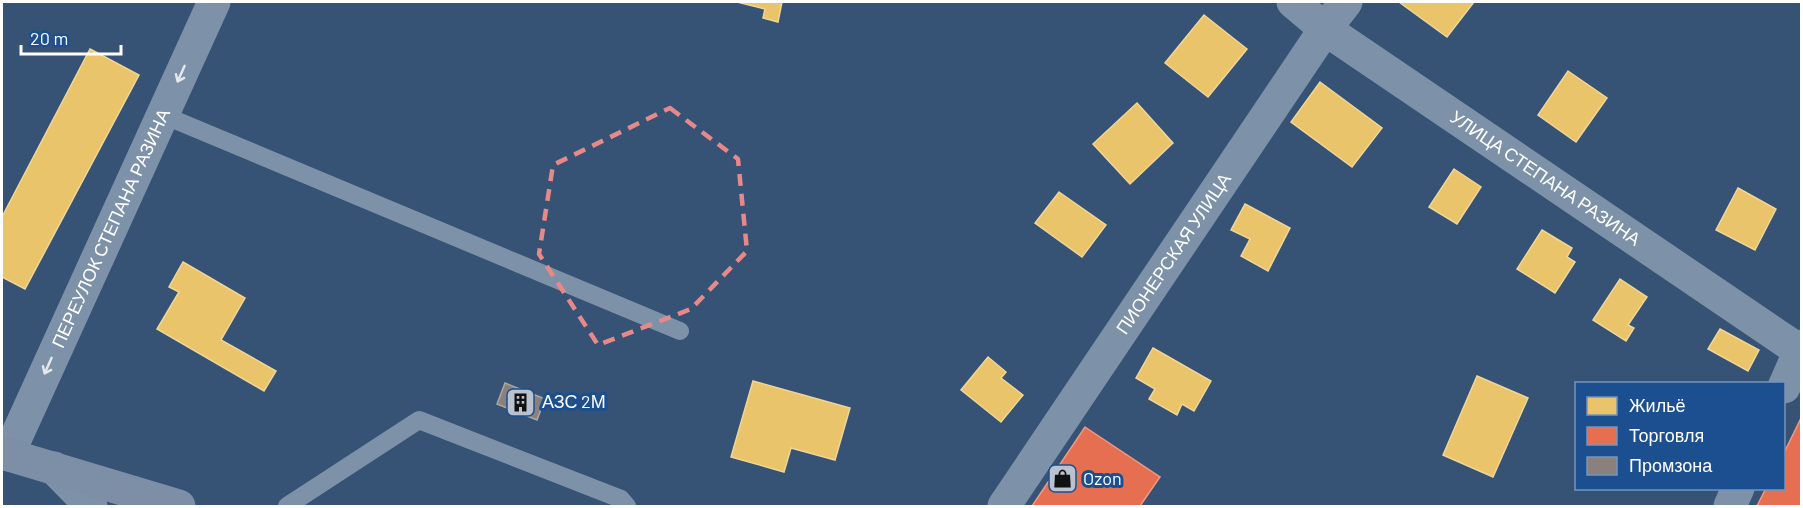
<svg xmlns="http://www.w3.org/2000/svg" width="1803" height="508" font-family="Barlow,sans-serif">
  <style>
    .homes { fill: #e9c46a; stroke: #f0d697; stroke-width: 1.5 }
    .shops { fill: #e76f51; stroke: #ee9a85; stroke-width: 1.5 }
    .industry { fill: #8a817c; stroke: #ada7a3; stroke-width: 1.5 }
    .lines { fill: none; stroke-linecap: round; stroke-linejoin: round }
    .service { stroke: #7d92a8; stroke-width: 18 }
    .minor { stroke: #7d92a8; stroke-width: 33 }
    .tertiary { stroke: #7d92a8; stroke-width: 33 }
    .primary { stroke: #7d8ea7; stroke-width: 33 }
    .oneway { stroke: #e5e9ee }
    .marked { fill: none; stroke: #e88989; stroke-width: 4.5; stroke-dasharray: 12 8; stroke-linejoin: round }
    .labels { text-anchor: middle; stroke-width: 6; stroke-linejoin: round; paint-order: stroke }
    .street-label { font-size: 18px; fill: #fff; stroke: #1b4f8f }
    .poi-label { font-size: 18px; fill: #fff; stroke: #1b4f8f; text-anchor: start }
  </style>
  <rect width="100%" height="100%" fill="#365274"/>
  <path class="homes" d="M 737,2 L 782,2 L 778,22 L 763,18 L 765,9 Z
    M 1399,2 L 1474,2 L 1447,37 Z
    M 1204,15 L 1247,49 L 1208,97 L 1165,63 Z
    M 90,49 L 139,75 L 25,289 L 2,277 L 2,217 Z
    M 1568,71 L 1607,98 L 1576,142 L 1538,115 Z
    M 1320,82 L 1382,128 L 1352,167 L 1291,122 Z
    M 1137,103 L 1173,143 L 1130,184 L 1093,144 Z
    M 1454,169 L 1481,187 L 1457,224 L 1429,207 Z
    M 1738,188 L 1776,209 L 1755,250 L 1716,230 Z
    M 1059,192 L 1106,225 L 1082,257 L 1035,223 Z
    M 1245,204 L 1290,228 L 1268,271 L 1241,256 L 1250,239 L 1231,230 Z
    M 1542,230 L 1572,248 L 1567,257 L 1575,262 L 1555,293 L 1517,269 Z
    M 183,262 L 245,298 L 221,340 L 276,371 L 264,391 L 157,329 L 179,292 L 169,287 Z
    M 1620,279 L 1647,297 L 1628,325 L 1634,328 L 1626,341 L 1593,320 Z
    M 1720,329 L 1759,350 L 1748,371 L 1708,349 Z
    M 1153,348 L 1211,381 L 1194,411 L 1182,404 L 1177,415 L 1149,399 L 1155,389 L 1136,378 Z
    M 988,357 L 1006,372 L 1001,378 L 1023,395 L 1001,422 L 961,390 Z
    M 1477,376 L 1528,398 L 1493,477 L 1443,455 Z
    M 753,381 L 850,408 L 835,460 L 791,448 L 784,472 L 731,457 Z"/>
  <path class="shops" d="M 1802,416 L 1802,506 L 1757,506 L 1766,488 L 1784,488 L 1784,453 Z
    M 1085,427 L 1160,477 L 1140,506 L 1032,506 Z"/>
  <path class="industry" d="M 505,383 L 545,399 L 537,420 L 497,404 Z"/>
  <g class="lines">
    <path class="service" d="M 163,115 L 680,331
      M 287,506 L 419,420 L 621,499 L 627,506"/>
    <g class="minor">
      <path id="s1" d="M 1293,2 L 1325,29 L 1800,351"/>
      <path d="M 54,468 L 91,506"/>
      <path id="s2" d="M 1004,506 L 1325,29 L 1346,2"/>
    </g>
    <g class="tertiary">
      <path d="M 1784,387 L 1802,346"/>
      <path id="s3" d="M 8,455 L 214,2"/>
      <path d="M 1730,506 L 1738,488"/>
    </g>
    <path class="primary" d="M 2,453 L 179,506"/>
  </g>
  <defs><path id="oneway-shaft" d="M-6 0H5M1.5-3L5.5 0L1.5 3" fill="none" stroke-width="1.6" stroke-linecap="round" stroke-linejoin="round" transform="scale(1.5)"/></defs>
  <g class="oneway">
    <use href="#oneway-shaft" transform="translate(181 74) rotate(114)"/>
    <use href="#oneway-shaft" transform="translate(48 366) rotate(114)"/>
  </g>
  <path class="marked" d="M 670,108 L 738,159 L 747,251 L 691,309 L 598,345 L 539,254 L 553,165 Z"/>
  <defs>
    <symbol id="building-square" viewBox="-11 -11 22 22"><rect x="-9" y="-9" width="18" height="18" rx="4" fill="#b9c2ce" stroke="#1b4f8f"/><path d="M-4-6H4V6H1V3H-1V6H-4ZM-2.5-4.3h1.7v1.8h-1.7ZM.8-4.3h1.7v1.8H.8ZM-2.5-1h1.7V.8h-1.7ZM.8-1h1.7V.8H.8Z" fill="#111"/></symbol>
    <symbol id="shop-square" viewBox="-11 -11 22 22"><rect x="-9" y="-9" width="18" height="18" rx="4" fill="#b9c2ce" stroke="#1b4f8f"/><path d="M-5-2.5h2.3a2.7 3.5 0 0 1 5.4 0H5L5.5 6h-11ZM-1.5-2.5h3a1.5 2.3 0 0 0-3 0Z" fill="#111"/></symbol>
  </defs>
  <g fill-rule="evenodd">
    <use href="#building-square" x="504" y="386" width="33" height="33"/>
    <use href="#shop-square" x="1046" y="462" width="33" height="33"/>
  </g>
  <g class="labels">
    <g class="street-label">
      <text dy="6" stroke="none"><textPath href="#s1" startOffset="308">УЛИЦА СТЕПАНА РАЗИНА</textPath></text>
      <text dy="6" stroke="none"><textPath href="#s3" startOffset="249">ПЕРЕУЛОК СТЕПАНА РАЗИНА</textPath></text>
      <text dy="6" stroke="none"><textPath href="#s2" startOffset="304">ПИОНЕРСКАЯ УЛИЦА</textPath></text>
    </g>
    <g class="poi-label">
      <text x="542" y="408">АЗС 2М</text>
      <text x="1083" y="485">Ozon</text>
    </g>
  </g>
  <rect width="1803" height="508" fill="none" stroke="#ffffff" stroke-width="6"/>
  <rect x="1575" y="382" width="210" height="108" fill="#1b4f8f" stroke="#7695bc" stroke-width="1.5"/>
  <rect x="1587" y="397" width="30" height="18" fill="#e9c46a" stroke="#7695bc" stroke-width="1.5"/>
  <text x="1629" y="412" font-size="18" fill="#ffffff">Жильё</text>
  <rect x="1587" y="427" width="30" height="18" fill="#e76f51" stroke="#7695bc" stroke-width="1.5"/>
  <text x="1629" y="442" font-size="18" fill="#ffffff">Торговля</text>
  <rect x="1587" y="457" width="30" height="18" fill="#8a817c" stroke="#7695bc" stroke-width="1.5"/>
  <text x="1629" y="472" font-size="18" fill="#ffffff">Промзона</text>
  <path d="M21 45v9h100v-9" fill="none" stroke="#ffffff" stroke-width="3"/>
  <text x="30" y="45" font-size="18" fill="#ffffff" stroke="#1b4f8f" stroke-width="4.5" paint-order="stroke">20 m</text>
</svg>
